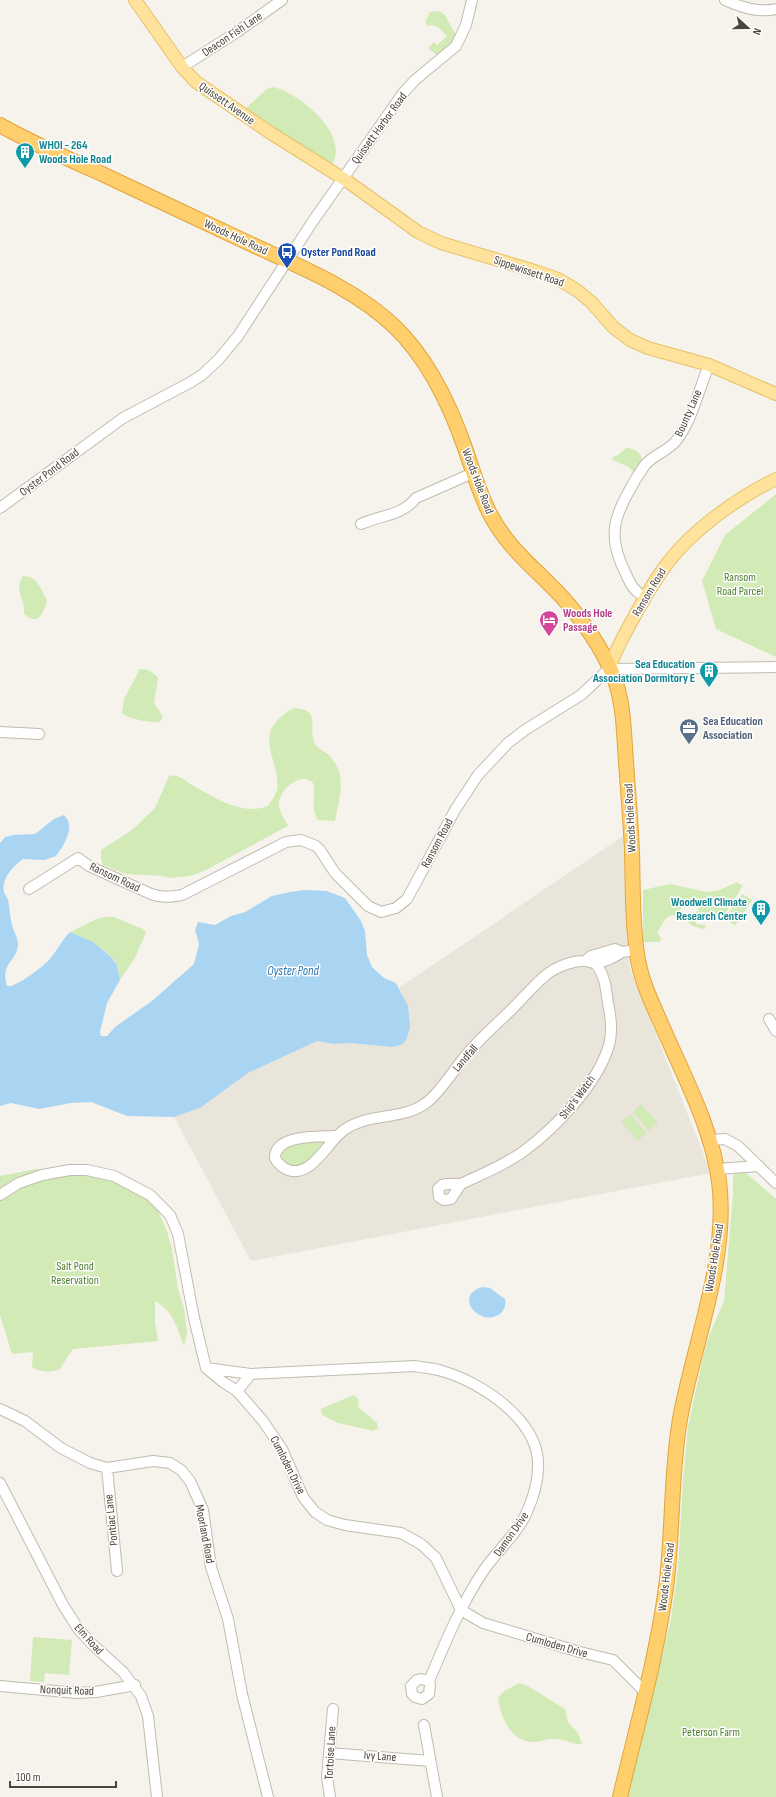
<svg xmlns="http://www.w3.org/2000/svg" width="776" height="1797" font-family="'Sofia Sans Condensed',sans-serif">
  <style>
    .residential { fill: #eae5da }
    .green { fill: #d2eab5 }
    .water { fill: #a9d4f2 }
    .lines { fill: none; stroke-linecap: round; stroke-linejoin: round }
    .minor-casing { stroke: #c2bbae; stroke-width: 12 }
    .major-casing { stroke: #e6c16a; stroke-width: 14 }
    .highway-casing { stroke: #e0a43c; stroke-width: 16 }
    .minor { stroke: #fff; stroke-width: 10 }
    .major { stroke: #ffe39c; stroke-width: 12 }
    .highway { stroke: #ffcf6e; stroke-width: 14 }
    .labels { text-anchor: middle; stroke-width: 3; stroke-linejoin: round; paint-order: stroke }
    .street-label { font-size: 12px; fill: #4b4439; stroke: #fff }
    .culture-label { font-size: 12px; font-weight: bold; fill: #0d838f; stroke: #fff; text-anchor: end }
    .transit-label { font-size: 12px; font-weight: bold; fill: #164399; stroke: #fff; text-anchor: start }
    .park-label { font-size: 12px; fill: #4a7f2a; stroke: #fff }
    .hotel-label { font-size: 12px; font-weight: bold; fill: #b23c85; stroke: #fff; text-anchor: start }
    .service-label { font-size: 12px; font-weight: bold; fill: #4e5e75; stroke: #fff; text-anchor: start }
    .water-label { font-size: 13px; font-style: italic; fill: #2e7ab2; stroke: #fff }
  </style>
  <rect width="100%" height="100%" fill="#f6f3ec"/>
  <path class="residential" d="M 623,836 L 626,936 L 630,969 L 711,1173 L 251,1261 L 174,1117 L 200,1108 L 248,1073 L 317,1041 L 334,1044 L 348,1043 L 393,1047 L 401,1045 L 403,996 L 399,988 Z"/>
  <path class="green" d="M 439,11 L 445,15 L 457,37 L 441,58 L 428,48 L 434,42 L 437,45 L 447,36 L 439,28 L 432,25 L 428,26 L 425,22 L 430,12 Z
    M 274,87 C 299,94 348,132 333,163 L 330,164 L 245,109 L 267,89 Z
    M 626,448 C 635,447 641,454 644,462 L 636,474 L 627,466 L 612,460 L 613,457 L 618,455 Z
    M 776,494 L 776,657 L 716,629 L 702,581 L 725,535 Z
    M 23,576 C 37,576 41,590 47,600 C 44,613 38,627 24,614 C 26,599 13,591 23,576 Z
    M 140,669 C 148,669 153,672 158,678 L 154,703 L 163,717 L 160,722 C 151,723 128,719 122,713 L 124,699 Z
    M 294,708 C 322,710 308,725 314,742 C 317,749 325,751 330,756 C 348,776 339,798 335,821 L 318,820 C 309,806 317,796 313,783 C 301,771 280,789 279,803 C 278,812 285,818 288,826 L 204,871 L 190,876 L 170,878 L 163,876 L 126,874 L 103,865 L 101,859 L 101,850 L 132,830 L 155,808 L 169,776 C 179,774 183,780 192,785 C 213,797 242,816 268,806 C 271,801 275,796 277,790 C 281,765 256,739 279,719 C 284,714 288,711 294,708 Z
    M 737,882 L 743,886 L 723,917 L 697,915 L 696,924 L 706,925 L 704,929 L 692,926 L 688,922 L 699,909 L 687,900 L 678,913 L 681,917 L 672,915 L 666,918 L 657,933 L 661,938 L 660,942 L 643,942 L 643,890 L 670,884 L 707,892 L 720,890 Z
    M 742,894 L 752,900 L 735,926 L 725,918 Z
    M 106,917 L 114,917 L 143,929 L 146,932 L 135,958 L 120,980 C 119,976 119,969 117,965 C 110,950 84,938 70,932 L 99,918 Z
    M 641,1104 L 658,1123 L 649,1131 L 633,1112 Z
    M 630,1114 L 646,1133 L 638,1141 L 621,1122 Z
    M 327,1140 L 320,1150 L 302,1166 L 286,1164 L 280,1160 L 279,1152 L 287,1145 Z
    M 36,1169 L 60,1171 L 76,1175 L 103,1176 L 153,1200 L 167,1231 L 172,1249 L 178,1289 L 184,1308 L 187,1333 L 184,1346 C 177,1327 173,1311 155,1301 L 155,1322 L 158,1341 L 73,1349 L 59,1370 C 49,1372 41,1373 32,1367 L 33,1352 L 12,1354 L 0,1315 L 0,1176 Z
    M 735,1172 L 745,1172 L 776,1199 L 776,1797 L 628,1797 L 671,1619 L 678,1568 L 683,1480 L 688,1427 L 703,1357 L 709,1336 L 724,1301 L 733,1194 L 733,1178 Z
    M 354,1395 L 359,1400 L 358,1407 L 377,1423 L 378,1428 L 374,1431 L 338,1423 L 322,1415 L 321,1409 L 325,1407 Z
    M 33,1637 L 72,1640 L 69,1675 L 45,1673 L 44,1682 L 30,1681 Z
    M 519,1683 L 526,1685 L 565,1709 L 568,1722 L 578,1733 L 582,1744 C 574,1745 565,1739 555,1739 C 548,1738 542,1742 534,1742 C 512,1743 500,1717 498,1698 L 503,1692 Z"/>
  <path class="water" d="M 64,815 C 76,827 64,845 56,856 L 44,860 L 23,859 C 13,866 1,879 4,892 C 5,895 7,897 8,900 C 10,910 10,919 13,928 C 15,934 18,938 18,945 C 16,963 0,963 7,986 C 15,988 40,969 47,962 C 56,953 60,942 70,932 L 93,942 L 111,957 L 117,965 L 120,980 L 107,1003 L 100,1032 L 101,1036 L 107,1036 L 115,1027 L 152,1001 L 194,964 L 199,944 L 195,930 L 198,922 L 215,925 L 231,916 L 245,912 L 272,896 L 290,892 L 305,890 L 327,891 L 345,898 L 361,921 L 365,931 L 367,955 L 372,967 L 384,978 L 396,983 L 408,1006 L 410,1028 L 406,1040 L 401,1045 L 393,1047 L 348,1043 L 334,1044 L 317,1041 L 248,1073 L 200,1108 L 174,1117 L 127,1116 L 91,1102 L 71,1103 L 39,1109 L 11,1103 L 0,1106 L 0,843 L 5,837 L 13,835 L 35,834 L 54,819 Z
    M 482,1287 L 490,1288 L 505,1299 C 506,1305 505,1309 501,1313 C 483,1329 451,1297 482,1287 Z"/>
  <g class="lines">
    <defs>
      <path id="minor" d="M 725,0 C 740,7 759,13 776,9
        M 182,67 L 237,32 L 282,0
        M 0,508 L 123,418 L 191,382 L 202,375 L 219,359 L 238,336 L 313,221 L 404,92 L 415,80 L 456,46 L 466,25 L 472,0
        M 361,524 C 381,515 402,516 416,498 L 473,473
        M 645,597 C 633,591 630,583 625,572 C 618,558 613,543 615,528 C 616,511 635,479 645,465 C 653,455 668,451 676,441 C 692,421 699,389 709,365
        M 0,732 L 39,734
        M 29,889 L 78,858 L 89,866 L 151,894 C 162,898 171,897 182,895 L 286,842 L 301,840 L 316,846 L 320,850 L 335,873 L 368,906 L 381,912 L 396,908 L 407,899 L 413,888 L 455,810 L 478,775 L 508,743 L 525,730 L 581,695 L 609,669 L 776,667
        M 585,961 L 591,956 L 615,949 L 622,952 L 636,950
        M 769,1019 L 776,1031
        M 335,1136 C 318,1137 275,1134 275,1158 C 278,1164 281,1167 288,1170 C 312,1178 327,1142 344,1130 C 369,1112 402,1121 426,1103 C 440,1093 455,1068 467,1054 C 480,1038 497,1024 512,1009 C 523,998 534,985 546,975 C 556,967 573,960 586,961 C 588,961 591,963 594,963 C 603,963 615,957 622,952
        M 711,1140 L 725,1139 L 738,1146 L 776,1183
        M 717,1169 L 759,1166
        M 447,1184 L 461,1184 L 451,1199 L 444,1200 L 439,1197 L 438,1189 L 442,1185 Z
        M 461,1184 C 482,1174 505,1165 524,1151 C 555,1128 598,1084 609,1045 C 613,1031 611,1017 608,1003 C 606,988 605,975 595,963
        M 0,1195 L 19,1183 L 42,1175 L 70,1170 L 87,1170 L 114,1176 L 150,1195 L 170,1215 L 178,1234 L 194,1318 L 206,1368 L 223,1382 L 237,1391 L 263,1421 L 282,1449 L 303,1497 L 315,1512 L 327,1520 L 345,1525 L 401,1533 L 421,1544 L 436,1558 L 461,1610 L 483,1623 L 580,1652 L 613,1660 L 645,1692
        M 206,1368 L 251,1374
        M 237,1391 L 251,1374 L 415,1366 C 424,1368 433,1368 442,1371 C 481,1382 541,1421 538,1468 C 538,1482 533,1498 527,1512 C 517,1534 498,1550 484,1570 C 461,1604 445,1643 429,1681 L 430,1685 L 429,1694 L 422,1699 L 415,1697 L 412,1694 L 411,1686 L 417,1680 L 421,1679 L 429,1681
        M 0,1409 L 25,1421 L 61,1448 L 90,1463 L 107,1468 L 153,1461 L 170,1463 L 181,1470 L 190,1481 L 203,1510 L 211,1567 L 228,1619 L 242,1694 L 268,1797
        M 107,1468 L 117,1571
        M 0,1483 L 63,1605 L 79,1630 L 92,1644 L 123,1672 L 141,1696 L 148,1716 L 157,1797
        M 0,1686 L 77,1693 L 96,1692 L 135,1685
        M 424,1725 L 437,1797
        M 329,1753 L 430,1761
        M 330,1797 L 327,1777 L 333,1709"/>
      <path id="major" d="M 135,0 L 182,67 L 196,82 L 269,132 L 347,181 L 418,232 L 441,243 L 535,271 L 558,279 L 578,291 L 592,303 L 613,327 L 630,340 L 648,348 L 709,365 L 776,394
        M 609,669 C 615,650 625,634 634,617 C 644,599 654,581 666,565 C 692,530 737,498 776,479"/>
      <path id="highway" d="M 0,125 C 32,143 66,158 100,173 C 152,197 203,222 255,246 C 303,268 357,290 395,327 C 428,359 450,405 465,448 C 473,471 479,493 490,514 C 511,554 541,572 569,605 C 588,628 606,654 616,683 C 624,708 624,736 626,762 C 628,793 631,823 632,853 C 633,886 632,921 637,954 C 640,977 650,999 660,1021 C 682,1073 711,1124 719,1181 C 729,1259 694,1342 680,1419 C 671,1472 673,1526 667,1580 C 658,1653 637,1725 620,1797"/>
    </defs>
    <use href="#minor" class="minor-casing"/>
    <use href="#major" class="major-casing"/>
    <use href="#highway" class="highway-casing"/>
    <use href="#minor" class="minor"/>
    <use href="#major" class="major"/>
    <use href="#highway" class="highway"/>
  </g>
  <defs>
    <symbol id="building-pin" viewBox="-11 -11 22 30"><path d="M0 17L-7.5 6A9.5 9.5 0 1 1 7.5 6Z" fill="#0f9aa8" stroke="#fff"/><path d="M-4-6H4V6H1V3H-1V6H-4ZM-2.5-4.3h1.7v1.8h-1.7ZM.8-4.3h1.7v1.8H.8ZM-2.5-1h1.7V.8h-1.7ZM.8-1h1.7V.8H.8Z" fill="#fff"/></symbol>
    <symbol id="bus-pin" viewBox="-11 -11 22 30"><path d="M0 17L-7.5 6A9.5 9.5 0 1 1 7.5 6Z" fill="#1a4fb4" stroke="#fff"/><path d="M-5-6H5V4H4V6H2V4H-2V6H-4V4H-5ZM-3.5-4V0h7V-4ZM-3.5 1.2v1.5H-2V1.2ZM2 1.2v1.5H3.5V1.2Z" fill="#fff"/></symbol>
    <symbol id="hotel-pin" viewBox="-11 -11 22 30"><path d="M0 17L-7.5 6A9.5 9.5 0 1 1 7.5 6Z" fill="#d1479c" stroke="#fff"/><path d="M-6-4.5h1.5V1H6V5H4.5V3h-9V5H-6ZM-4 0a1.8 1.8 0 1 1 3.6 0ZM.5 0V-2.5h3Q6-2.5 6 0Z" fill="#fff"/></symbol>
    <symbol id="office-pin" viewBox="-11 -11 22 30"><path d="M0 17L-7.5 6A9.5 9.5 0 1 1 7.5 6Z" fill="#5c6f8a" stroke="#fff"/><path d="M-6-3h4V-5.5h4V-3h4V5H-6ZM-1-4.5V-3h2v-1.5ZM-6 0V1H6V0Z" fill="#fff"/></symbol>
  </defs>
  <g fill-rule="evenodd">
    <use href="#building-pin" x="14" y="141" width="22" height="30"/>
    <use href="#bus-pin" x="276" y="241" width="22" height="30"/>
    <use href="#hotel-pin" x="538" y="609" width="22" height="30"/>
    <use href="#building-pin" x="698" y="660" width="22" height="30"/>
    <use href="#office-pin" x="678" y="717" width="22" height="30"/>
    <use href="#building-pin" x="750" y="898" width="22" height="30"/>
  </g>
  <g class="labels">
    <g class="street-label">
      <text transform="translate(232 34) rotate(-34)" y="4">Deacon Fish Lane</text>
      <text transform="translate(227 103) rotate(35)" y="4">Quissett Avenue</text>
      <text transform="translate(379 128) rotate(-54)" y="4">Quissett Harbor Road</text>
      <text transform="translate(236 237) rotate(25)" y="4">Woods Hole Road</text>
      <text transform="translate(529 271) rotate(19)" y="4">Sippewissett Road</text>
      <text transform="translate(688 413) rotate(-66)" y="4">Bounty Lane</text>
      <text transform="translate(49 472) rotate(-37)" y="4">Oyster Pond Road</text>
      <text transform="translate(478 481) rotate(69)" y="4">Woods Hole Road</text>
      <text transform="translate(649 592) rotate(-59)" y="4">Ransom Road</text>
      <text transform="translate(630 818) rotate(-93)" y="4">Woods Hole Road</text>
      <text transform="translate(437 843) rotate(-62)" y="4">Ransom Road</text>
      <text transform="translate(115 877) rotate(25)" y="4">Ransom Road</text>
      <text transform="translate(465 1058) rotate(-49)" y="4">Landfall</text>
      <text transform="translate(577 1097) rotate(-53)" y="4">Ship's Watch</text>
      <text transform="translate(714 1258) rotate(-81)" y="4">Woods Hole Road</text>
      <text transform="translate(288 1465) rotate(63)" y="4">Cumloden Drive</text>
      <text transform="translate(111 1520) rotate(-96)" y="4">Pontiac Lane</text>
      <text transform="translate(205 1534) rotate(79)" y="4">Moorland Road</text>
      <text transform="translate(511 1534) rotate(-55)" y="4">Damon Drive</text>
      <text transform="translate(666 1577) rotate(-83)" y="4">Woods Hole Road</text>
      <text transform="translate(89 1639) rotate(48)" y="4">Elm Road</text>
      <text transform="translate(557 1645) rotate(16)" y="4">Cumloden Drive</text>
      <text transform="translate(67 1690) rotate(2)" y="4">Nonquit Road</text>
      <text transform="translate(330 1753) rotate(-87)" y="4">Tortoise Lane</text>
      <text transform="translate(380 1756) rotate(4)" y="4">Ivy Lane</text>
    </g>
    <g class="culture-label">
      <text x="39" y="149" text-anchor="start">WHOI - 264<tspan x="39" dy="14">Woods Hole Road</tspan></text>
      <text x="695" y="668">Sea Education<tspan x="695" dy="14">Association Dormitory E</tspan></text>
      <text x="747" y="906">Woodwell Climate<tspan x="747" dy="14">Research Center</tspan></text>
    </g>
    <g class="transit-label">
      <text x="301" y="256">Oyster Pond Road</text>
    </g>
    <g class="park-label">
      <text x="740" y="581">Ransom<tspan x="740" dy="14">Road Parcel</tspan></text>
      <text x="75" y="1270">Salt Pond<tspan x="75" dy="14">Reservation</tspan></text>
      <text x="711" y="1736">Peterson Farm</text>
    </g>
    <g class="hotel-label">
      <text x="563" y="617">Woods Hole<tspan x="563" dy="14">Passage</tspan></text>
    </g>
    <g class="service-label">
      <text x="703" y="725">Sea Education<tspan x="703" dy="14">Association</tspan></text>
    </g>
    <g class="water-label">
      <text x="293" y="975">Oyster Pond</text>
    </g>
  </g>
  <g transform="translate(748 28) rotate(111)" stroke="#ffffff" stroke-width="3" paint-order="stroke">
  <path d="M0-3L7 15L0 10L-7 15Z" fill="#4b4439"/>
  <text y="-6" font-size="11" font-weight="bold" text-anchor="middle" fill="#4b4439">N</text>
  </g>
  <path d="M10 1781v6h106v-6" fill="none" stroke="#4b4439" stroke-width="2"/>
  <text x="16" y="1781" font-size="12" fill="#4b4439" stroke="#ffffff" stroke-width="3" paint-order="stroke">100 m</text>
</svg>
